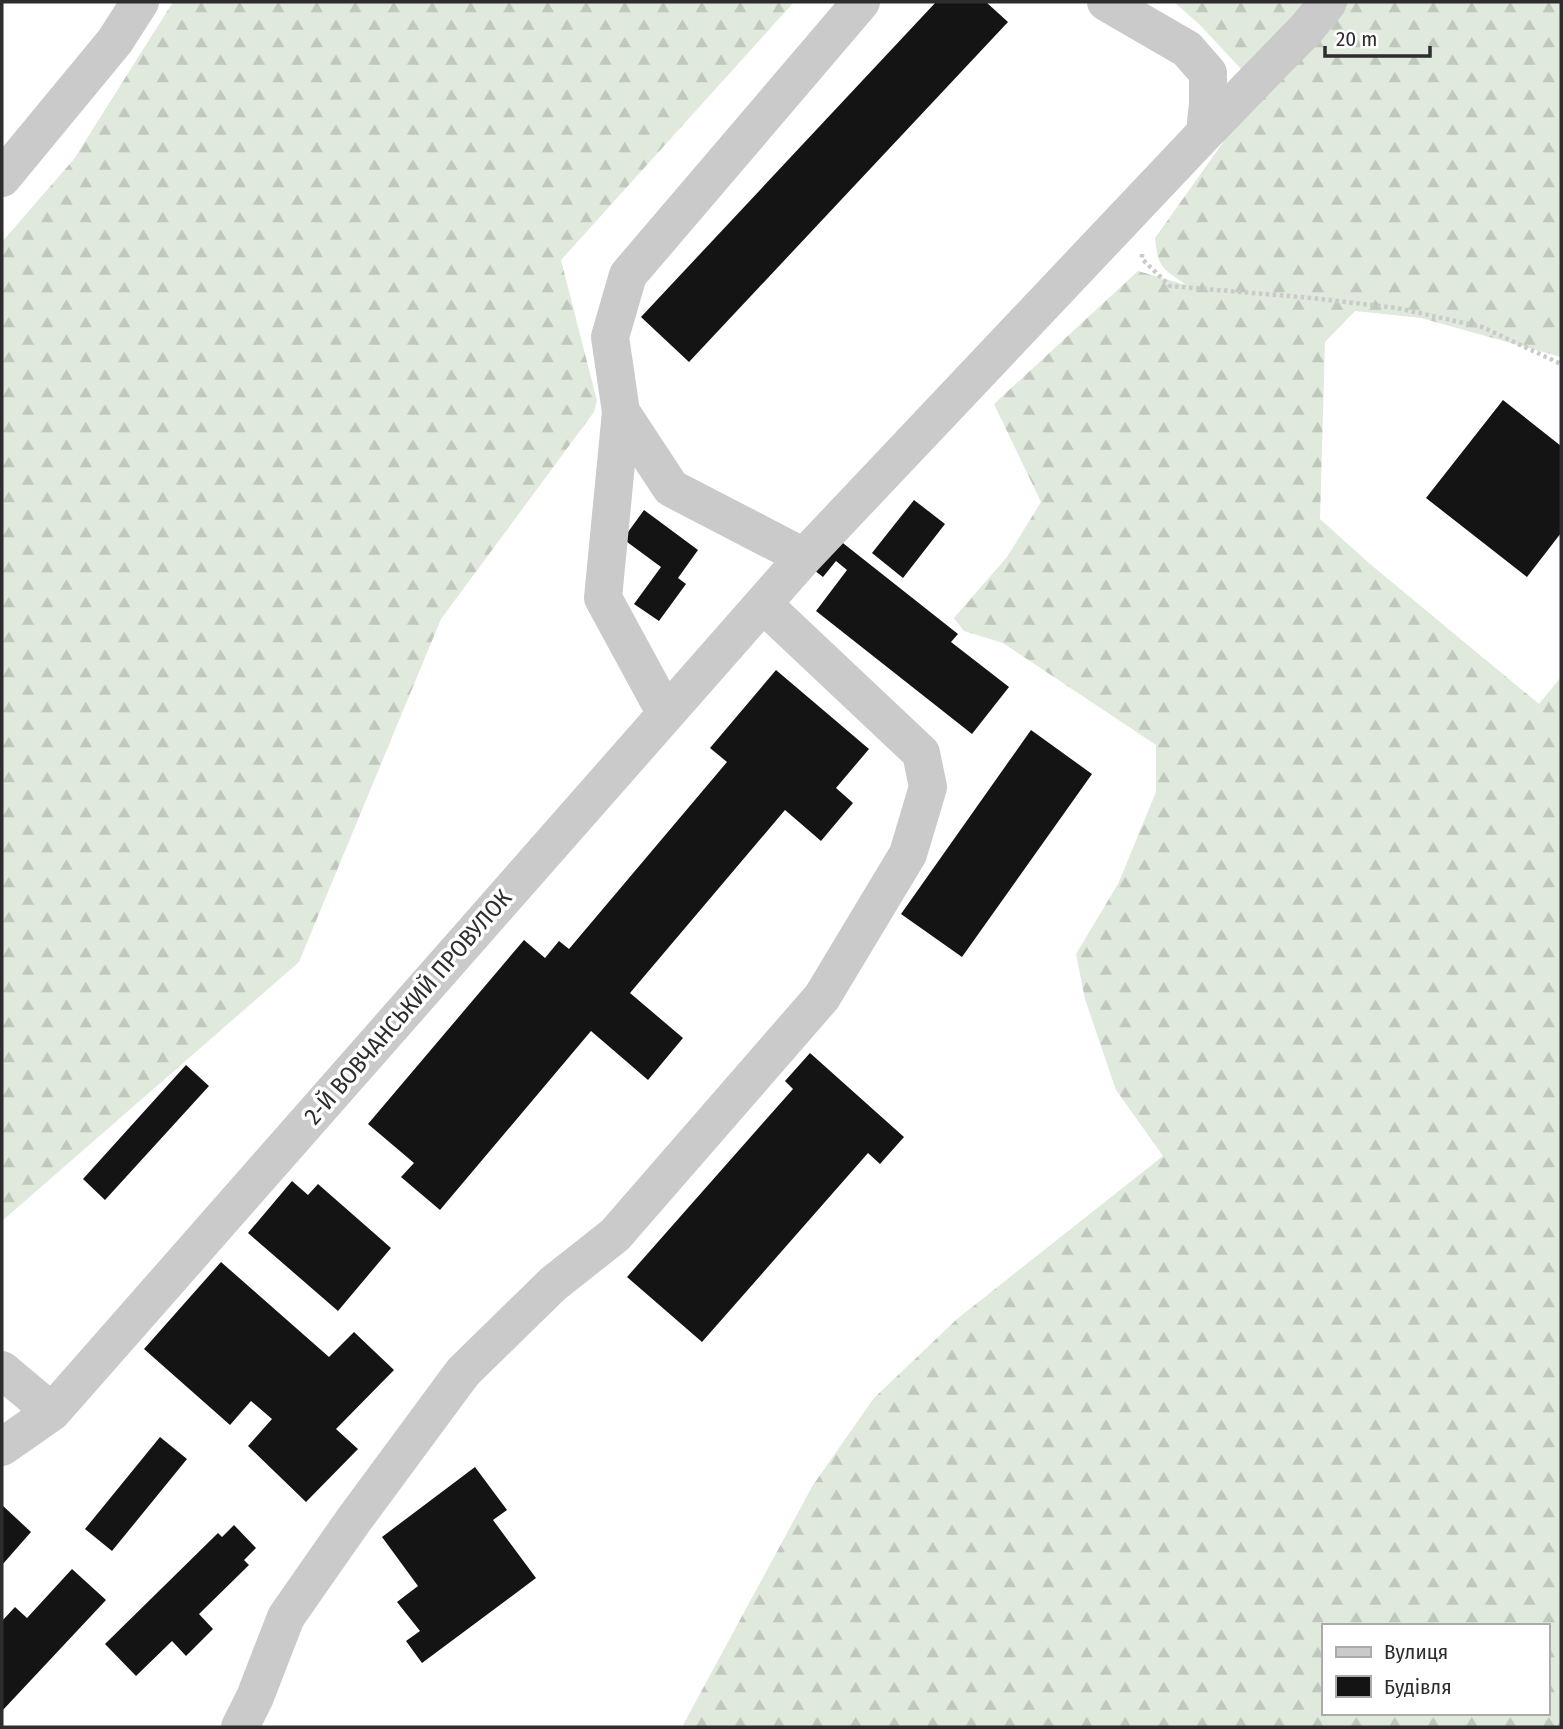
<svg xmlns="http://www.w3.org/2000/svg" width="1563" height="1729" font-family="'Fira Sans Condensed',sans-serif">
  <style>
    .forest { fill: url(#forest-firs); fill-rule: evenodd }
    .building { fill: #141414 }
    .lines { fill: none; stroke-linecap: round; stroke-linejoin: round }
    .path { stroke: #cacaca; stroke-width: 4.5; stroke-dasharray: 3.5 3.5; stroke-linecap: butt }
    .minor { stroke: #cacaca; stroke-width: 38 }
    .labels { text-anchor: middle; stroke-width: 7; stroke-linejoin: round; paint-order: stroke }
    .street-label { font-size: 24px; fill: #2d2d2d; stroke: #fff }
  </style>
  <defs>
    <pattern id="forest-firs" width="22" height="20" patternUnits="userSpaceOnUse" patternTransform="scale(1.75)"><rect width="22" height="20" fill="#dfe9dc"/><path d="M5 1l3.5 6h-7zM16 11l3.5 6h-7z" fill="#c0c8bd"/></pattern>
  </defs>
  <rect width="100%" height="100%" fill="#fff"/>
  <path class="forest" d="M 173,2 L 794,2 L 561,260 L 597,401 L 594,412 L 441,619 L 299,962 L 2,1221 L 2,242 L 74,159 Z
    M 1174,2 L 1561,2 L 1561,357 L 1421,318 L 1355,311 L 1325,342 L 1320,519 L 1370,564 L 1539,704 L 1561,677 L 1561,1727 L 682,1727 L 813,1485 L 874,1398 L 957,1319 L 1163,1156 L 1116,1090 L 1085,999 L 1076,954 L 1118,884 L 1156,792 L 1156,745 L 1003,643 L 964,631 L 954,618 L 1007,557 L 1041,502 L 994,404 L 1138,271 L 1186,285 C 1163,268 1158,269 1155,238 L 1222,144 L 1241,106 L 1242,70 L 1200,25 ZM 1323,1626 L 1547,1626 L 1547,1713 L 1323,1713 Z"/>
  <path class="building" d="M 936,2 L 986,2 L 1008,22 L 689,362 L 641,317 Z
    M 1503,400 L 1561,446 L 1561,533 L 1527,577 L 1426,498 Z
    M 914,500 L 945,524 L 903,578 L 872,553 Z
    M 644,510 L 698,550 L 678,578 L 686,584 L 659,621 L 634,604 L 661,567 L 623,539 Z
    M 834,536 L 958,634 L 951,642 L 1009,687 L 972,734 L 816,611 L 847,570 L 836,561 L 823,577 L 810,567 Z
    M 776,670 L 869,749 L 836,788 L 853,803 L 821,841 L 785,810 L 630,993 L 683,1038 L 648,1080 L 591,1031 L 440,1210 L 401,1177 L 414,1163 L 368,1124 L 524,940 L 545,958 L 559,941 L 569,949 L 727,762 L 710,748 Z
    M 1031,730 L 1092,774 L 962,957 L 901,914 Z
    M 810,1053 L 904,1137 L 880,1164 L 868,1153 L 702,1342 L 627,1277 L 793,1089 L 785,1081 Z
    M 186,1065 L 209,1086 L 105,1200 L 83,1179 Z
    M 292,1181 L 308,1195 L 318,1184 L 391,1248 L 338,1311 L 248,1233 Z
    M 221,1262 L 329,1357 L 354,1332 L 394,1370 L 336,1429 L 358,1449 L 306,1502 L 248,1446 L 272,1419 L 251,1401 L 230,1425 L 144,1349 Z
    M 160,1437 L 187,1459 L 112,1551 L 85,1529 Z
    M 475,1467 L 507,1510 L 493,1520 L 536,1578 L 422,1663 L 406,1641 L 420,1631 L 397,1602 L 418,1586 L 382,1537 Z
    M 2,1505 L 31,1532 L 2,1565 Z
    M 234,1525 L 256,1548 L 244,1560 L 249,1565 L 199,1614 L 213,1629 L 186,1656 L 172,1641 L 136,1676 L 105,1644 L 218,1533 L 222,1537 Z
    M 72,1569 L 106,1600 L 2,1711 L 2,1621 L 15,1607 L 27,1618 Z"/>
  <g class="lines">
    <path class="path" d="M 1142,254 L 1142,259 L 1170,286 L 1312,298 L 1397,308 L 1482,327 L 1561,364
      M 1560,1727 L 1561,1722"/>
    <path class="minor" d="M 1205,133 L 1307,28 L 1328,2
      M 2,178 L 115,41 L 140,2
      M 621,412 L 603,598 L 666,714
      M 804,557 L 671,488 L 621,412 L 610,337 L 628,275 L 861,2
      M 2,1370 L 52,1412
      M 2,1447 L 52,1412 L 804,557 L 1205,133 L 1208,103 L 1208,73 L 1187,49 L 1106,2
      M 240,1727 L 255,1697 L 286,1617 L 353,1521 L 463,1372 L 553,1284 L 615,1235 L 822,997 L 908,854 L 928,787 L 921,753 L 763,604"/>
  </g>
  <g class="labels">
    <g class="street-label">
      <text transform="translate(408 1007) rotate(-49)" y="8">2-Й ВОВЧАНСЬКИЙ ПРОВУЛОК</text>
    </g>
  </g>
  <rect width="1563" height="1729" fill="none" stroke="#2d2d2d" stroke-width="7"/>
  <rect x="1322" y="1624" width="228" height="91" fill="#ffffff" stroke="#ababab" stroke-width="2"/>
  <rect x="1336" y="1647" width="35" height="10" fill="#cacaca" stroke="#ababab" stroke-width="2"/>
  <text x="1384" y="1659" font-size="21" fill="#2d2d2d">Вулиця</text>
  <rect x="1336" y="1676" width="35" height="21" fill="#141414" stroke="#ababab" stroke-width="2"/>
  <text x="1384" y="1694" font-size="21" fill="#2d2d2d">Будівля</text>
  <path d="M1325 46v10h105v-10" fill="none" stroke="#2d2d2d" stroke-width="3.5"/>
  <text x="1336" y="46" font-size="21" fill="#2d2d2d" stroke="#ffffff" stroke-width="5" paint-order="stroke">20 m</text>
</svg>
